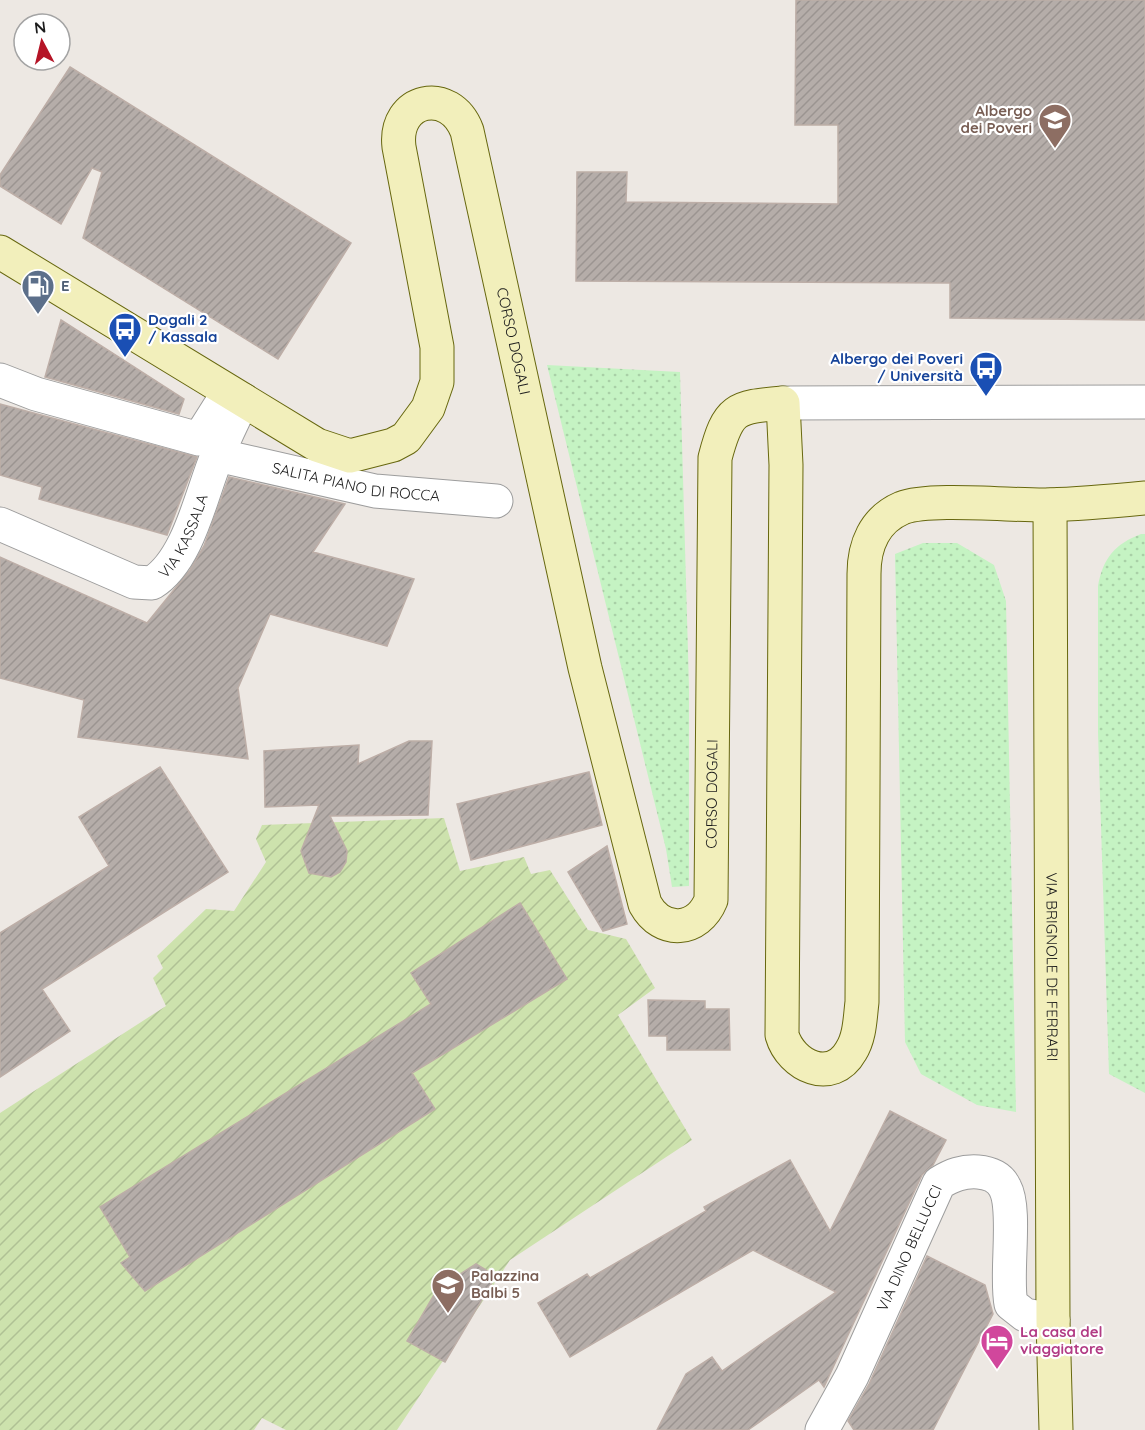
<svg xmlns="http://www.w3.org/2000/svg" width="1145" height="1430" font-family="Quicksand,sans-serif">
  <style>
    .park { fill: url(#park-dots) }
    .garden { fill: url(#garden-furrows) }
    .building { fill: url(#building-hatch); stroke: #bdaea7; stroke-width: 1.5 }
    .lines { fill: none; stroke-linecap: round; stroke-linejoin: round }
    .street-casing { stroke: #9d9d9d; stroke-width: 35 }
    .secondary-casing { stroke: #67670f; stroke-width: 35 }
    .street { stroke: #fff; stroke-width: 33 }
    .secondary { stroke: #f2efbb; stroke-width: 33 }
    .labels { text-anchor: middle; stroke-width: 4.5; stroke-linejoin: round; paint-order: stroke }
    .education-label { font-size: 15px; font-weight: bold; fill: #785e54; stroke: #fff; text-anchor: end }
    .service-label { font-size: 15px; font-weight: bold; fill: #4e5e75; stroke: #fff; text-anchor: start }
    .transit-label { font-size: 15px; font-weight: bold; fill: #164399; stroke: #fff; text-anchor: start }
    .street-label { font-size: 15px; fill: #1c1c1c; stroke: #fff }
    .hotel-label { font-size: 15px; font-weight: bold; fill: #b23c85; stroke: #fff; text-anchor: start }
  </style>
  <defs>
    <pattern id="park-dots" width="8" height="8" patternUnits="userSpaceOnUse" patternTransform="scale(1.5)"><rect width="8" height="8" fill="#c5f3c3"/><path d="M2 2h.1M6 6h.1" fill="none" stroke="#a9d0a7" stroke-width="1.8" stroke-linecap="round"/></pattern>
    <pattern id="garden-furrows" width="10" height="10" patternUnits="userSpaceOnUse" patternTransform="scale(1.5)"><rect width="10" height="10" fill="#cde2ad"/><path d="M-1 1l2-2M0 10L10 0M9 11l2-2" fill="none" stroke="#afc194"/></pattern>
    <pattern id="building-hatch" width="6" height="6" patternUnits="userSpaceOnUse" patternTransform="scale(1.5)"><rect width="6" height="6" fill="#b5ada9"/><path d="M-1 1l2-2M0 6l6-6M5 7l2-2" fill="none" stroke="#9b9491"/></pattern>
  </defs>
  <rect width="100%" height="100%" fill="#ede8e3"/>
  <path class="park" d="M 547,365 L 680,372 L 689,687 L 689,886 L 672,887 L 666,849 Z
    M 1141,534 L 1145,534 L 1145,1093 L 1109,1074 L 1098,733 L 1098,586 C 1103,558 1115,544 1141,534 Z
    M 923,543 L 957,543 L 994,565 L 1006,601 L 1016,1112 L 977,1105 L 921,1074 L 905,1042 L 895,554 Z"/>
  <path class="garden" d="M 444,818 L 460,871 L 524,857 L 531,874 L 550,870 L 588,930 L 626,939 L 655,988 L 618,1015 L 692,1140 L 510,1260 L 397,1430 L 286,1430 L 262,1418 L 254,1430 L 0,1430 L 0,1113 L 166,1006 L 153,978 L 163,968 L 157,956 L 206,909 L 234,911 L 266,862 L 256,839 L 262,825 Z"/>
  <path class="building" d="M 796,0 L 1145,0 L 1145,320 L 950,318 L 950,283 L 576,281 L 577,172 L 627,172 L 626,202 L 838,204 L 838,125 L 795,125 Z
    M 70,67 L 351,243 L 278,359 L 83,238 L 102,172 L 92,168 L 61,224 L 0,186 L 0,175 Z
    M 61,320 L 184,399 L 179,414 L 45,377 Z
    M 0,404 L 197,457 L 167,535 L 39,499 L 42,487 L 0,475 Z
    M 229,477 L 345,504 L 313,552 L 414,579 L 387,646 L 270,614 L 238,688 L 248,759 L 78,737 L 84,700 L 0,678 L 0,557 L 147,623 L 190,570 L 204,546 Z
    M 409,741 L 432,741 L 428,815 L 330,816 L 347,851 L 346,862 L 340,872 L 331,877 L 309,873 L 301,851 L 319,805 L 265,807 L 264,751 L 359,745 L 358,764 Z
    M 160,767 L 228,872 L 42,989 L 70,1031 L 0,1077 L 0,933 L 109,866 L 79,817 Z
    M 589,772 L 602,825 L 471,860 L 457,804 Z
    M 607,846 L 627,924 L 603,931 L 568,872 Z
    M 520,903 L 567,979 L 412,1073 L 435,1109 L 145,1291 L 121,1263 L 130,1257 L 100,1207 L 431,1004 L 411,973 Z
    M 648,1000 L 705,1001 L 705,1009 L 729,1009 L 730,1050 L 667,1050 L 667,1036 L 649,1036 Z
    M 890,1111 L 946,1140 L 933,1165 L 922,1175 L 824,1387 L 819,1380 L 748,1430 L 657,1430 L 686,1374 L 712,1357 L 722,1371 L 836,1292 L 753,1250 L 570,1357 L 538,1303 L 587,1274 L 590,1278 L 706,1211 L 704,1207 L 790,1160 L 830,1231 Z
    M 927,1256 L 985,1285 L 993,1314 L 933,1430 L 854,1430 L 848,1421 L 869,1384 Z
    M 476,1264 L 496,1276 L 445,1362 L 407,1341 L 438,1288 Z"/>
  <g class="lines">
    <defs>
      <g id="street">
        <path d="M 0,380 L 36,394 L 199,439 L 223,401"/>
        <path d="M 783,403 L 1145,402"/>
        <path id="s1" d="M 217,455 L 375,491 L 496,501"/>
        <path id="s2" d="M 0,524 L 134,582 L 152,583 C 189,560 201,494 217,456 C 225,437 234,418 243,400"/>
        <path id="s3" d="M 822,1430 L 852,1376 L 939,1183 C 952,1175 963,1171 978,1172 C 990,1173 1000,1177 1005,1188 C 1017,1210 1005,1275 1011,1304 L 1025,1315 L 1053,1320"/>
      </g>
      <g id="secondary">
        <path id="s4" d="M 0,252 L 317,445 L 350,456 L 393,445 L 406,438 L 428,408 L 437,382 L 437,347 L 399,147 C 393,98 450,86 467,131 L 585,668 L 645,904 C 662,935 698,932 711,900 L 715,458 C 728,408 735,407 783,403 L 786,465 L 782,1035 C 791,1066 832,1085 851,1051 C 860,1037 860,1018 862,1002 L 864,574 C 864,546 874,520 902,508 C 930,497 1015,506 1049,505 C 1081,504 1113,501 1145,498"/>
        <path id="s5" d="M 1050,505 L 1053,1320 L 1056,1430"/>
      </g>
    </defs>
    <use href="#street" class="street-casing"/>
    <use href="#secondary" class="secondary-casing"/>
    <use href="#street" class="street"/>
    <use href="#secondary" class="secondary"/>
  </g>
  <defs>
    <symbol id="university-pin" viewBox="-11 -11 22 30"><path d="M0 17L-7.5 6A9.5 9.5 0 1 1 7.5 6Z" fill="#8d6e63" stroke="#fff"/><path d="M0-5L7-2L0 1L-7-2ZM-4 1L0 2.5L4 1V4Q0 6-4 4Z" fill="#fff"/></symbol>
    <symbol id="fuel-pin" viewBox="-11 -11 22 30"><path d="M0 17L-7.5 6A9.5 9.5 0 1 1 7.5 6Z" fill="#5c6f8a" stroke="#fff"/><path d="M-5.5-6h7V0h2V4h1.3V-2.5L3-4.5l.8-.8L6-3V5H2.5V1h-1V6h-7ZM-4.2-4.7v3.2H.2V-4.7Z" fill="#fff"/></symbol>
    <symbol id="bus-pin" viewBox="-11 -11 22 30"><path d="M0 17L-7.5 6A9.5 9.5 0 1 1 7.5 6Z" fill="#1a4fb4" stroke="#fff"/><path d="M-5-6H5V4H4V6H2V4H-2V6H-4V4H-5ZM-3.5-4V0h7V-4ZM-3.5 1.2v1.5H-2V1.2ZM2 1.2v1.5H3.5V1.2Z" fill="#fff"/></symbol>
    <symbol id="hotel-pin" viewBox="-11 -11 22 30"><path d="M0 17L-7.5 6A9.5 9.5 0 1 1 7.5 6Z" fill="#d1479c" stroke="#fff"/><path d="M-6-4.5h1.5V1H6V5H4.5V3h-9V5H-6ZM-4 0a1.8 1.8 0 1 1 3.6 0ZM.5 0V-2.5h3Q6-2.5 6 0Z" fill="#fff"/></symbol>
  </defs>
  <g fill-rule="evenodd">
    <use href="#university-pin" x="1036" y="101" width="38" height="52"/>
    <use href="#fuel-pin" x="19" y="267" width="38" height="52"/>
    <use href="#bus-pin" x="106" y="310" width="38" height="52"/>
    <use href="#bus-pin" x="967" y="349" width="38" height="52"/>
    <use href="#university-pin" x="429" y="1266" width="38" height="52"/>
    <use href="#hotel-pin" x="978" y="1322" width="38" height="52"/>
  </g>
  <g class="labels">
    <g class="education-label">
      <text x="1032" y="116">Albergo<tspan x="1032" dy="17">dei Poveri</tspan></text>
      <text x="471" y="1281" text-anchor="start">Palazzina<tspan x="471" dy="17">Balbi 5</tspan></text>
    </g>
    <g class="service-label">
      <text x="61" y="291">E</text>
    </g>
    <g class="transit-label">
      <text x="148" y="325">Dogali 2<tspan x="148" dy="17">/ Kassala</tspan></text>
      <text x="963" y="364" text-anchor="end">Albergo dei Poveri<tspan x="963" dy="17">/ Università</tspan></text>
    </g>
    <g class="street-label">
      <text dy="5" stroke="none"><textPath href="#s4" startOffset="1094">CORSO DOGALI</textPath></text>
      <text dy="5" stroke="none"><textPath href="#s1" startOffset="142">SALITA PIANO DI ROCCA</textPath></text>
      <text dy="5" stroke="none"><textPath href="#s2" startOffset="222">VIA KASSALA</textPath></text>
      <text dy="5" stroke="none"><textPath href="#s4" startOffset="1864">CORSO DOGALI</textPath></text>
      <text dy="5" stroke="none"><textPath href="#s5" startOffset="462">VIA BRIGNOLE DE FERRARI</textPath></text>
      <text dy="5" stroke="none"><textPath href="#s3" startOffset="202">VIA DINO BELLUCCI</textPath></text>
    </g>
    <g class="hotel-label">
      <text x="1020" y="1337">La casa del<tspan x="1020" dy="17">viaggiatore</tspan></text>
    </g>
  </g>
  <g transform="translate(42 42) rotate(353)"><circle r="28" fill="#ffffff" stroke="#a4a4a4" stroke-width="1.5"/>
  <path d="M0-4.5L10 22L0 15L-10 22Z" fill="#b51426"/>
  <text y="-9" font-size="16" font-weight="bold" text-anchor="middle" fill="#1c1c1c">N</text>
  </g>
</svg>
